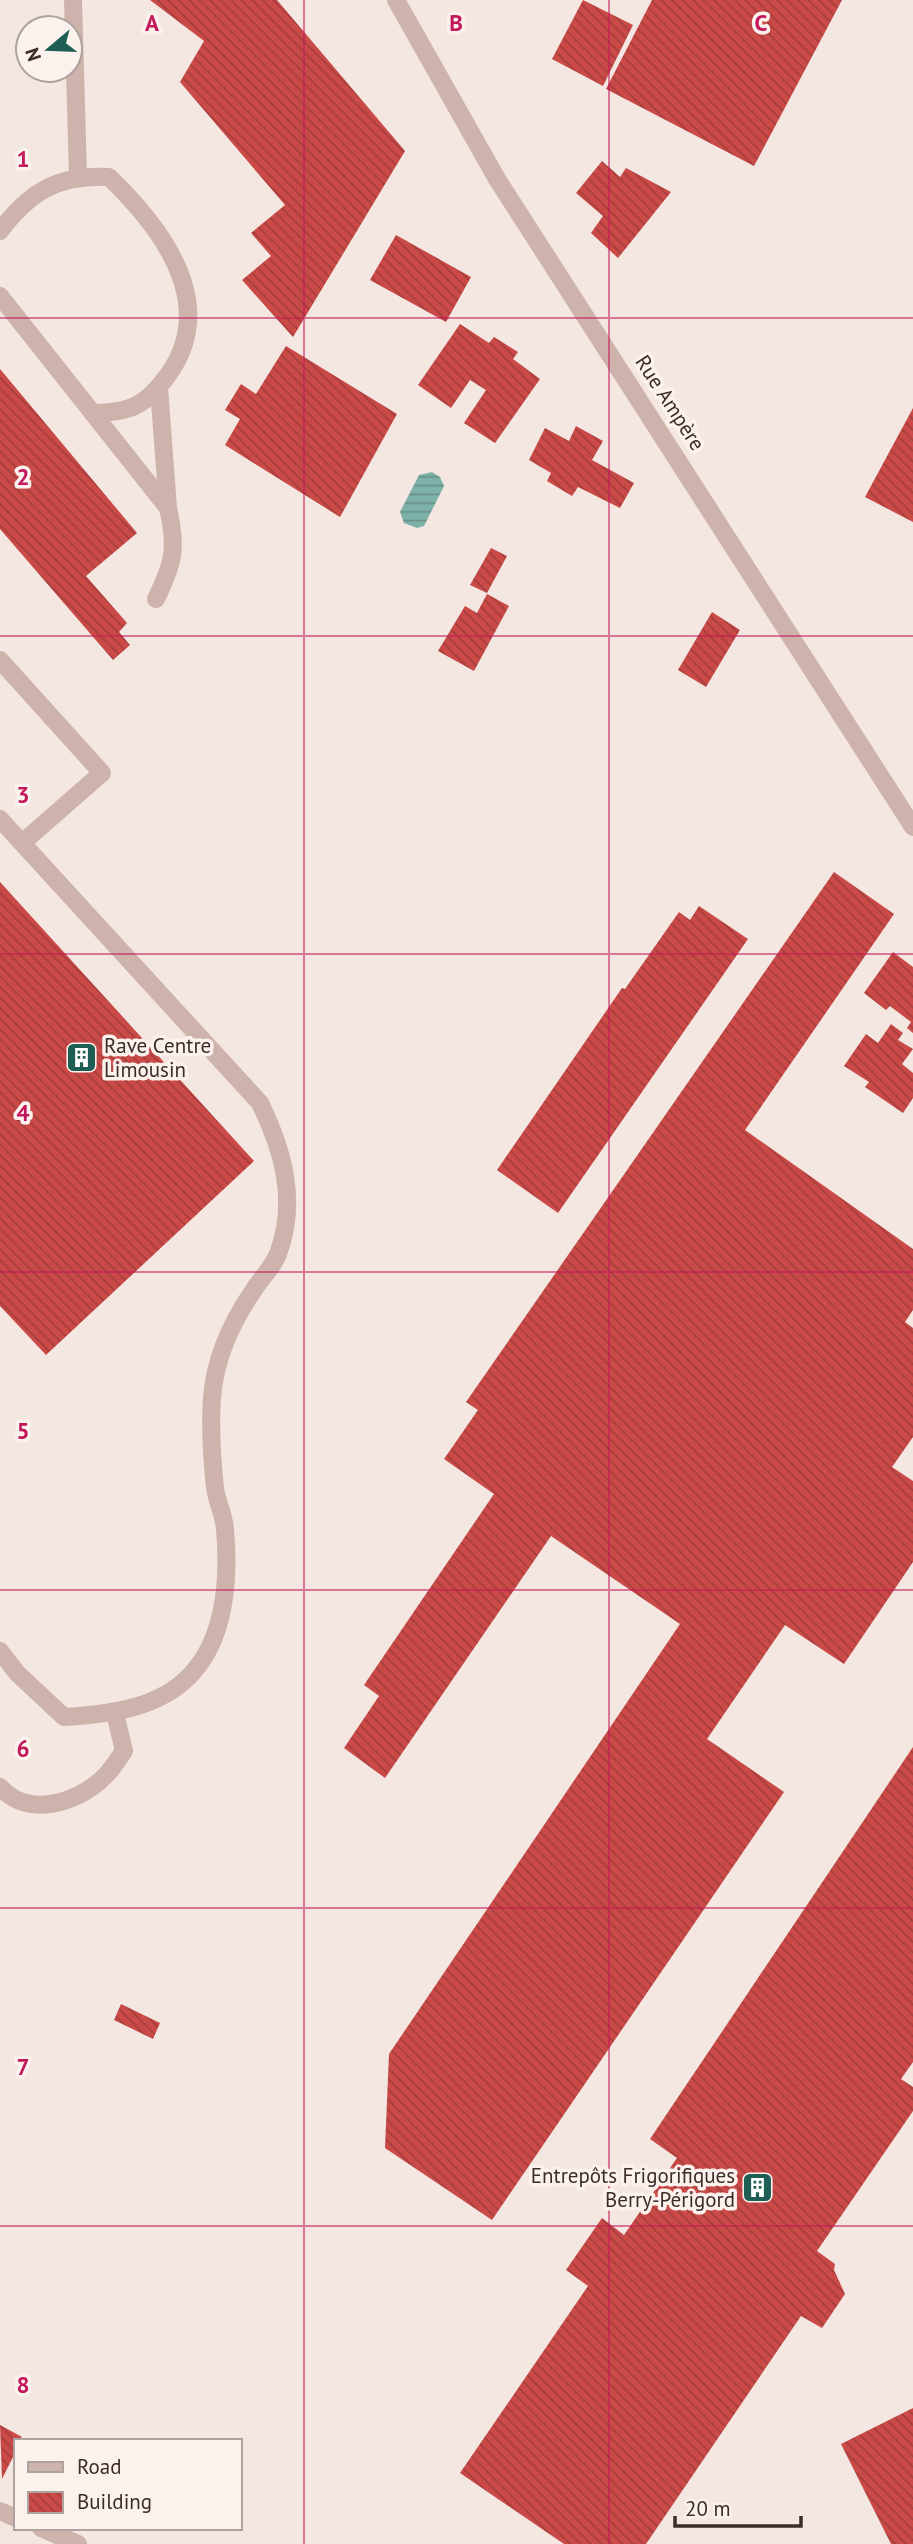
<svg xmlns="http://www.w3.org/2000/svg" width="913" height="2544" font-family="'PT Sans',sans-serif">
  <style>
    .water { fill: url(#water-rules) }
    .building { fill: url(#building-back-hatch) }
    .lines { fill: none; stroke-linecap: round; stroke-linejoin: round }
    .minor { stroke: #cdb3ab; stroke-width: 18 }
    .grid { fill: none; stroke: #c2185b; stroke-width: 2; stroke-opacity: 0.55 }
    .labels { text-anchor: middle; stroke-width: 7; stroke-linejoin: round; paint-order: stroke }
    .street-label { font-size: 21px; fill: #3b2c2a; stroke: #fbf1ed }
    .poi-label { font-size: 21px; fill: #3b2c2a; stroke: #fbf1ed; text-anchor: start }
    .grid-label { font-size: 23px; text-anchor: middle; font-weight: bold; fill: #c2185b; stroke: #fbf1ed; stroke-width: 7; stroke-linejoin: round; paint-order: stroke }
  </style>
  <defs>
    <pattern id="water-rules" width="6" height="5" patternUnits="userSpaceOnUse" patternTransform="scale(1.75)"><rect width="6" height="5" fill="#7db2a9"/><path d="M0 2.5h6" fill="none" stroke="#68918a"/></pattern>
    <pattern id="building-back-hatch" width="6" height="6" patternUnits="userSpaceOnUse" patternTransform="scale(1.75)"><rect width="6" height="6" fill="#ca4a48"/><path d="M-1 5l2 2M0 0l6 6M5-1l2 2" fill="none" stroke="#a53e3c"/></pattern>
  </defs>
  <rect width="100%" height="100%" fill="#f4e6e0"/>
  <path class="water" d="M 432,472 L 440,477 L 444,486 L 424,526 L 417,528 L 404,523 L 400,512 L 419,475 Z"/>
  <path class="building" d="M 150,0 L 277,0 L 405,151 L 293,337 L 242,280 L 271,256 L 251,233 L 285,205 L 180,82 L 204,41 Z
    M 583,0 L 633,25 L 603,86 L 552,59 Z
    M 652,0 L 842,0 L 754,166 L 606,89 Z
    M 602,161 L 620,177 L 626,168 L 671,192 L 618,258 L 591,233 L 603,216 L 576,193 Z
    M 396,235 L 471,277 L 446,322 L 370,280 Z
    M 460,324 L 489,343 L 494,337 L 518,352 L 513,359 L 540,379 L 495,443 L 464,423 L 486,390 L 470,380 L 451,408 L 418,385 Z
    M 286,346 L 397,414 L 340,517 L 225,445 L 240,419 L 225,410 L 241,384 L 256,394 Z
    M 0,369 L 137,533 L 86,576 L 127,623 L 119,632 L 130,645 L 113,660 L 0,529 Z
    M 913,408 L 913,522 L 865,497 Z
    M 576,426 L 603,441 L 592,460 L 634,483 L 620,508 L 578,487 L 572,496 L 547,481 L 551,473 L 529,460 L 545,428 L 569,441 Z
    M 491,548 L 507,556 L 487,593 L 470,585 Z
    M 487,594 L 509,606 L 474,671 L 438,651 L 465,606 L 477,613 Z
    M 712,612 L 740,630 L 706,687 L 678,670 Z
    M 834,872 L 894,914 L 745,1130 L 913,1249 L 913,1310 L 905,1322 L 913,1328 L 913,1437 L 892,1467 L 913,1481 L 913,1562 L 844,1664 L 785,1625 L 707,1739 L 784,1792 L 492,2220 L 385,2148 L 389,2054 L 680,1624 L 551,1536 L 385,1778 L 344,1748 L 379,1696 L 364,1685 L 494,1494 L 444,1459 L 478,1410 L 466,1402 Z
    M 0,882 L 254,1161 L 46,1355 L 0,1306 Z
    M 699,906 L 748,939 L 558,1213 L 497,1170 L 622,988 L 625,989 L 679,912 L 690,920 Z
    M 893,952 L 913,967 L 913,1033 L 907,1028 L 911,1022 L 890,1006 L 886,1010 L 864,993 Z
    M 891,1024 L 903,1033 L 898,1040 L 913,1049 L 902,1064 L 913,1073 L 913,1098 L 903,1113 L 865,1087 L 869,1082 L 844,1066 L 866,1034 L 878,1043 Z
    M 913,1747 L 913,2062 L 901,2079 L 913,2087 L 913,2111 L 817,2251 L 835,2264 L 834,2270 L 845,2294 L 822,2328 L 801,2316 L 646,2544 L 564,2544 L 460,2473 L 588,2286 L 566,2270 L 602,2218 L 624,2235 L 677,2158 L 650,2139 Z
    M 121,2004 L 160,2023 L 153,2039 L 114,2020 Z
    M 913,2408 L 913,2544 L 891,2544 L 841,2444 Z
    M 0,2425 L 22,2437 L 16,2441 L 16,2451 L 2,2479 Z"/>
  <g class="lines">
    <path class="minor" d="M 73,0 L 78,176
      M 396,0 L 497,179 L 913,827
      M 0,231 C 30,191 58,175 109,177 C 163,229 219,304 168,375 C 146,406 129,413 92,413
      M 0,296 L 168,508 C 177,548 174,562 156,599
      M 159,388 L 168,508
      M 0,660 L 102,773 L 22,843
      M 0,819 L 260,1103 C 283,1150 297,1200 279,1251 C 275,1265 261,1278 253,1291 C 231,1323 215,1357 212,1398 C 210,1426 212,1459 215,1488 C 217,1502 224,1515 225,1529 C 229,1574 226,1630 198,1666 C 167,1708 112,1714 64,1717 L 17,1673 L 0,1651
      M 0,1787 C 27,1818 77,1804 104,1777 C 112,1770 118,1759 124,1751 L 115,1713
      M 0,2511 L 16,2518
      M 41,2528 L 78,2544"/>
  </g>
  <path class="grid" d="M 304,0 L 304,2544M 609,0 L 609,2544M 0,318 L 913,318M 0,636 L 913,636M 0,954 L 913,954M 0,1272 L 913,1272M 0,1590 L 913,1590M 0,1908 L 913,1908M 0,2226 L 913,2226"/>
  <defs>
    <symbol id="building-square" viewBox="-11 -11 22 22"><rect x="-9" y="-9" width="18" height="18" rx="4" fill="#1e5e54" stroke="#fbf1ed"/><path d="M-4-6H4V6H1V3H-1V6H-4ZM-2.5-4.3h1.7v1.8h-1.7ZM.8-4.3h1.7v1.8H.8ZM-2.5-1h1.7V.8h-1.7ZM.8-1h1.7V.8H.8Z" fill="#fff"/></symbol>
  </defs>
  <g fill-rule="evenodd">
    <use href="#building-square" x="64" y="1040" width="35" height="35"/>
    <use href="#building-square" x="740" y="2170" width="35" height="35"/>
  </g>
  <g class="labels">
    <g class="street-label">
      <text transform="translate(670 403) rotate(57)" y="7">Rue Ampère</text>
    </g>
    <g class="poi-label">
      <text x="104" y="1053">Rave Centre<tspan x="104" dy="24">Limousin</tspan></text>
      <text x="735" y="2183" text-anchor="end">Entrepôts Frigorifiques<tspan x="735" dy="24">Berry-Périgord</tspan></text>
    </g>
  </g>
  <g class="grid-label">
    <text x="152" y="31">A</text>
    <text x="456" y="31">B</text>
    <text x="761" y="31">C</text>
    <text x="23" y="167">1</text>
    <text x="23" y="485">2</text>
    <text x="23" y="803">3</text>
    <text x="23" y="1121">4</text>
    <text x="23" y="1439">5</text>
    <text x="23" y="1757">6</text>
    <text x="23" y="2075">7</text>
    <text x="23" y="2393">8</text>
  </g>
  <rect x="14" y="2439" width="228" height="91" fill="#fbf1ed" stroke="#aea29f" stroke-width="2"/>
  <rect x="28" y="2462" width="35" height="10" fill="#cdb3ab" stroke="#aea29f" stroke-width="2"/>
  <text x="77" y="2474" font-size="21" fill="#3b2c2a">Road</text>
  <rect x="28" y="2492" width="35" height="21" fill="url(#building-back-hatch)" stroke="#aea29f" stroke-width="2"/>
  <text x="77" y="2509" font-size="21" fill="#3b2c2a">Building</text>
  <g transform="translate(49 49) rotate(251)"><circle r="33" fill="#fbf1ed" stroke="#aea29f" stroke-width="2"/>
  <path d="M0-5L12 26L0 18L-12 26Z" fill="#1e5e54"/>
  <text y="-10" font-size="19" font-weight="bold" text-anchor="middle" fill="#3b2c2a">N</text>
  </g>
  <path d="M675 2516v10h126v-10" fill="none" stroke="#3b2c2a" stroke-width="3.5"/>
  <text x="685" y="2516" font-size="21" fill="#3b2c2a" stroke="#fbf1ed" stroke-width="5" paint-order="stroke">20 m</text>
</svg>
